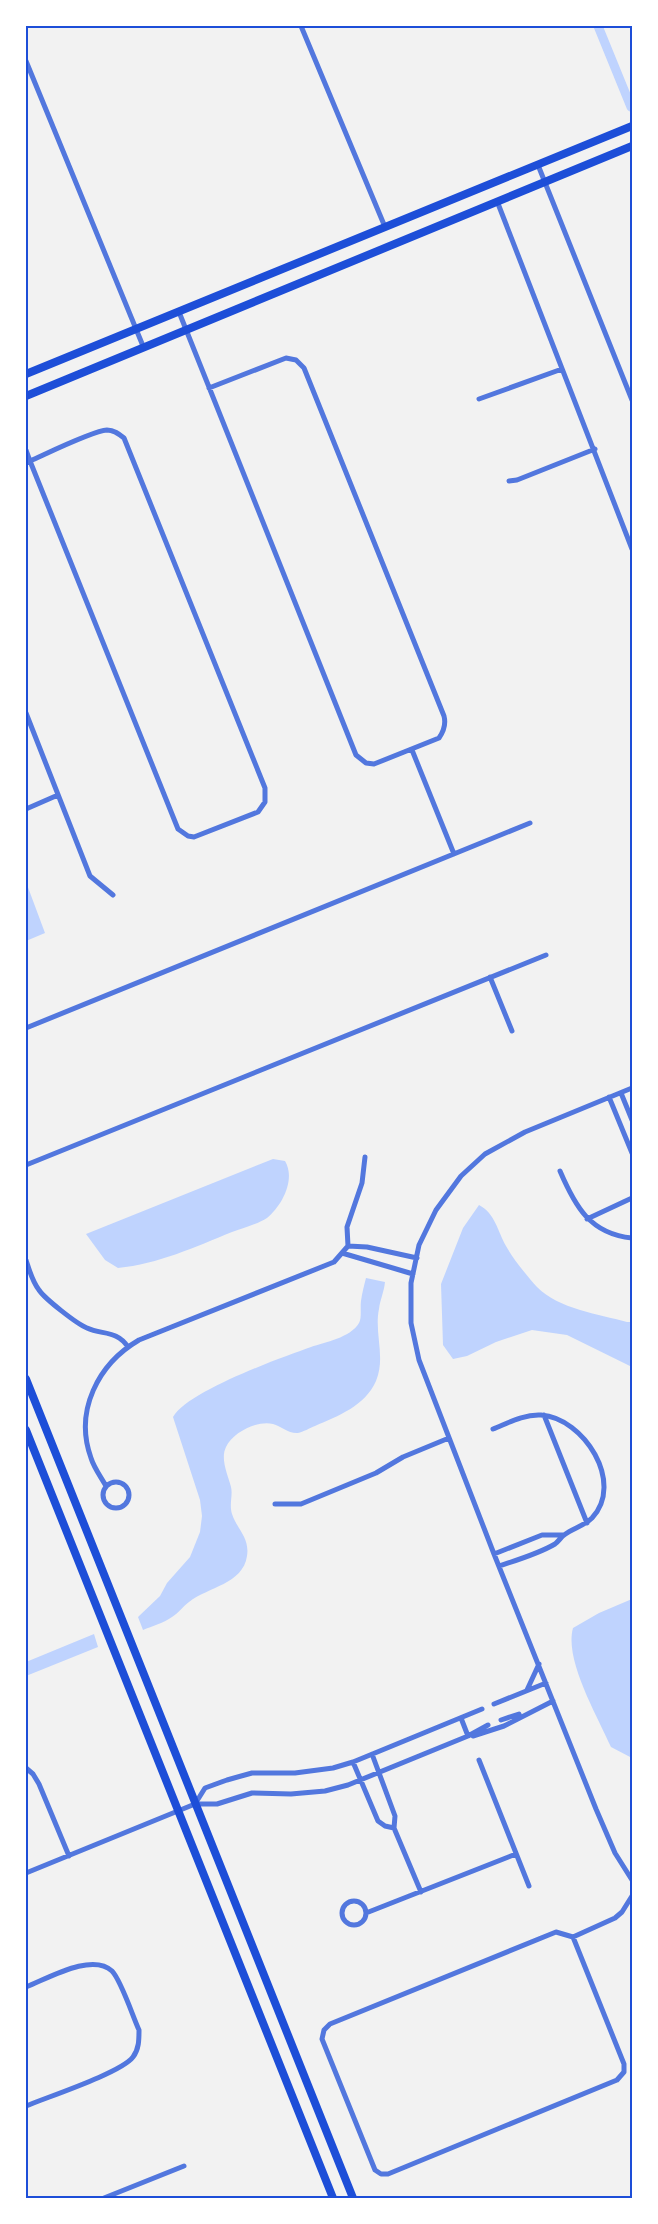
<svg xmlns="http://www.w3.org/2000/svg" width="658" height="2224" font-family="'DejaVu Sans',sans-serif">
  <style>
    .water { fill: #bfd3fe }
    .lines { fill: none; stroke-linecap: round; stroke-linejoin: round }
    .canal { stroke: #bfd3fe; stroke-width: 9 }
    .minor { stroke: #5277de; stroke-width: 5 }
    .secondary { stroke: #1d4ed8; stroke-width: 8 }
    .neatline { fill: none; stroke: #1d4ed8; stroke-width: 2 }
  </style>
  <rect width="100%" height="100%" fill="#f2f2f2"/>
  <path class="water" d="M 26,882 L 45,933 L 26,941 Z
    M 273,1159 L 285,1161 C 296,1179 282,1206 267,1218 C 258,1224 243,1228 232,1232 C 195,1247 158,1264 118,1268 L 105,1260 L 86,1234 Z
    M 479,1205 C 495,1213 498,1232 506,1246 C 514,1260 527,1276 537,1287 C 559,1309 598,1314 627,1322 L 632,1322 L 632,1367 L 567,1335 L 532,1330 L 496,1342 L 467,1356 L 453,1359 L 443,1345 L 441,1284 L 463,1228 Z
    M 366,1278 L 385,1282 C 384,1292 380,1300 379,1309 C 374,1333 386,1357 376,1381 C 365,1406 338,1416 315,1426 C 310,1428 303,1432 298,1433 C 289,1434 281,1426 273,1424 C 258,1420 233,1432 226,1447 C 220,1459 228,1475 231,1487 C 233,1495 229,1505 232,1514 C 237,1529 250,1538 247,1556 C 243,1584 208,1587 189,1602 C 183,1606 179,1613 172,1617 C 164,1623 152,1626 143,1630 L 138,1617 L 160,1596 L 167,1583 L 190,1557 L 200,1532 L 202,1516 L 200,1500 L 173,1417 C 188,1391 280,1358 311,1347 C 325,1342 350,1338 359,1323 C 362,1317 360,1308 361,1301 C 362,1293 364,1286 366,1278 Z
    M 632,1599 L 632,1758 L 611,1747 C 598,1717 564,1660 573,1628 L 599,1613 Z
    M 94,1634 L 98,1647 L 26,1676 L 26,1662 Z"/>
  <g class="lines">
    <path class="canal" d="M 598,26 L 631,107"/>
    <path class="minor" d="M 301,26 L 385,227
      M 26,61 L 143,346
      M 538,165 L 632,400
      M 497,201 L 632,549
      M 179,312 L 356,755 L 366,763 L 374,764 L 439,738 C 444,731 446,724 444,716 L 304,368 L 296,360 L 286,358 L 209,388
      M 479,399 L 562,369
      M 26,450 L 30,461 L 178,829 L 188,836 L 194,837 L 258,812 L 265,802 L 265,788 L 124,438 C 119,434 114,430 107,430 C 92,431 46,454 30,461 L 26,463
      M 509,481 L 517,480 L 595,449
      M 26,713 L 90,876 L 113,895
      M 412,750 L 454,854
      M 26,809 L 58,795
      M 490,977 L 512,1031
      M 26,1028 L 530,823
      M 632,1088 L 525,1132 L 485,1154 L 461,1176 L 436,1210 L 419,1245 L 411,1283 L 411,1323 L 419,1360 L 494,1554 L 596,1809 L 615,1853 L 632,1880
      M 621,1093 L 632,1120
      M 609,1097 L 632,1153
      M 26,1165 L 546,955
      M 560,1171 C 575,1206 590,1234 632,1238
      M 587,1219 L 632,1198
      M 348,1246 L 347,1227 L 362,1183 L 365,1157
      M 348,1246 L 367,1247 L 417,1258
      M 342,1253 L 413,1274
      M 26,1260 C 29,1269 32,1281 39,1290 C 45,1299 77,1324 87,1328 C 102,1335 117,1330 128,1347
      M 544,1415 L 587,1523
      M 493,1429 C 508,1423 524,1414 541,1415 C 584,1418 625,1483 592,1518 C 584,1526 573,1528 564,1535 C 561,1537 558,1542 555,1544 C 538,1554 517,1560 499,1566
      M103 1495a13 13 0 1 1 26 0a13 13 0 1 1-26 0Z
      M 106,1486 C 101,1477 94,1468 91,1458 C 74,1411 98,1364 139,1340 L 334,1262 L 348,1246
      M 275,1504 L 301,1504 L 376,1473 L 403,1457 L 449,1438
      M 494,1554 L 542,1535 L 564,1535
      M 527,1690 L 539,1664
      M 494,1704 L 546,1683
      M 461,1718 L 468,1736
      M 501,1720 L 519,1714
      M 473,1736 L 504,1726 L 553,1701
      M 372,1754 L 395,1816 L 394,1828 L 421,1892
      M 479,1760 L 529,1886
      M 353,1762 L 378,1821 L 385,1826 L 394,1828
      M 26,1768 L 33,1774 L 39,1784 L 69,1856
      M 195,1804 L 205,1788 L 227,1780 L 252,1773 L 295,1773 L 333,1768 L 353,1762 L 482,1709
      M 26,1873 L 195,1804 L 217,1804 L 252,1793 L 291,1794 L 325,1791 L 348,1785 L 468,1736 L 488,1725
      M342 1913a12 12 0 1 1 24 0a12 12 0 1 1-24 0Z
      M 366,1913 L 516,1854
      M 556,1932 L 573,1937 L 624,2064 L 624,2072 L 617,2080 L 388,2174 L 381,2174 L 375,2170 L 322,2039 L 324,2030 L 330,2024 Z
      M 573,1937 L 615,1918 L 622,1912 L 632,1896
      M 26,1987 C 47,1979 92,1952 112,1971 C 121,1980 133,2017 139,2030 C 139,2040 139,2049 133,2057 C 121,2073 47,2097 26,2106
      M 104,2198 L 184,2166"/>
    <path class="secondary" d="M 26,374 L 632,126
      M 26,396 L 632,146
      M 26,1379 L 353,2198
      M 26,1430 L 333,2198"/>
  </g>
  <rect width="658" height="2224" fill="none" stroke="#ffffff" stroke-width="54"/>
  <rect x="27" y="27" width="604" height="2170" class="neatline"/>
</svg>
